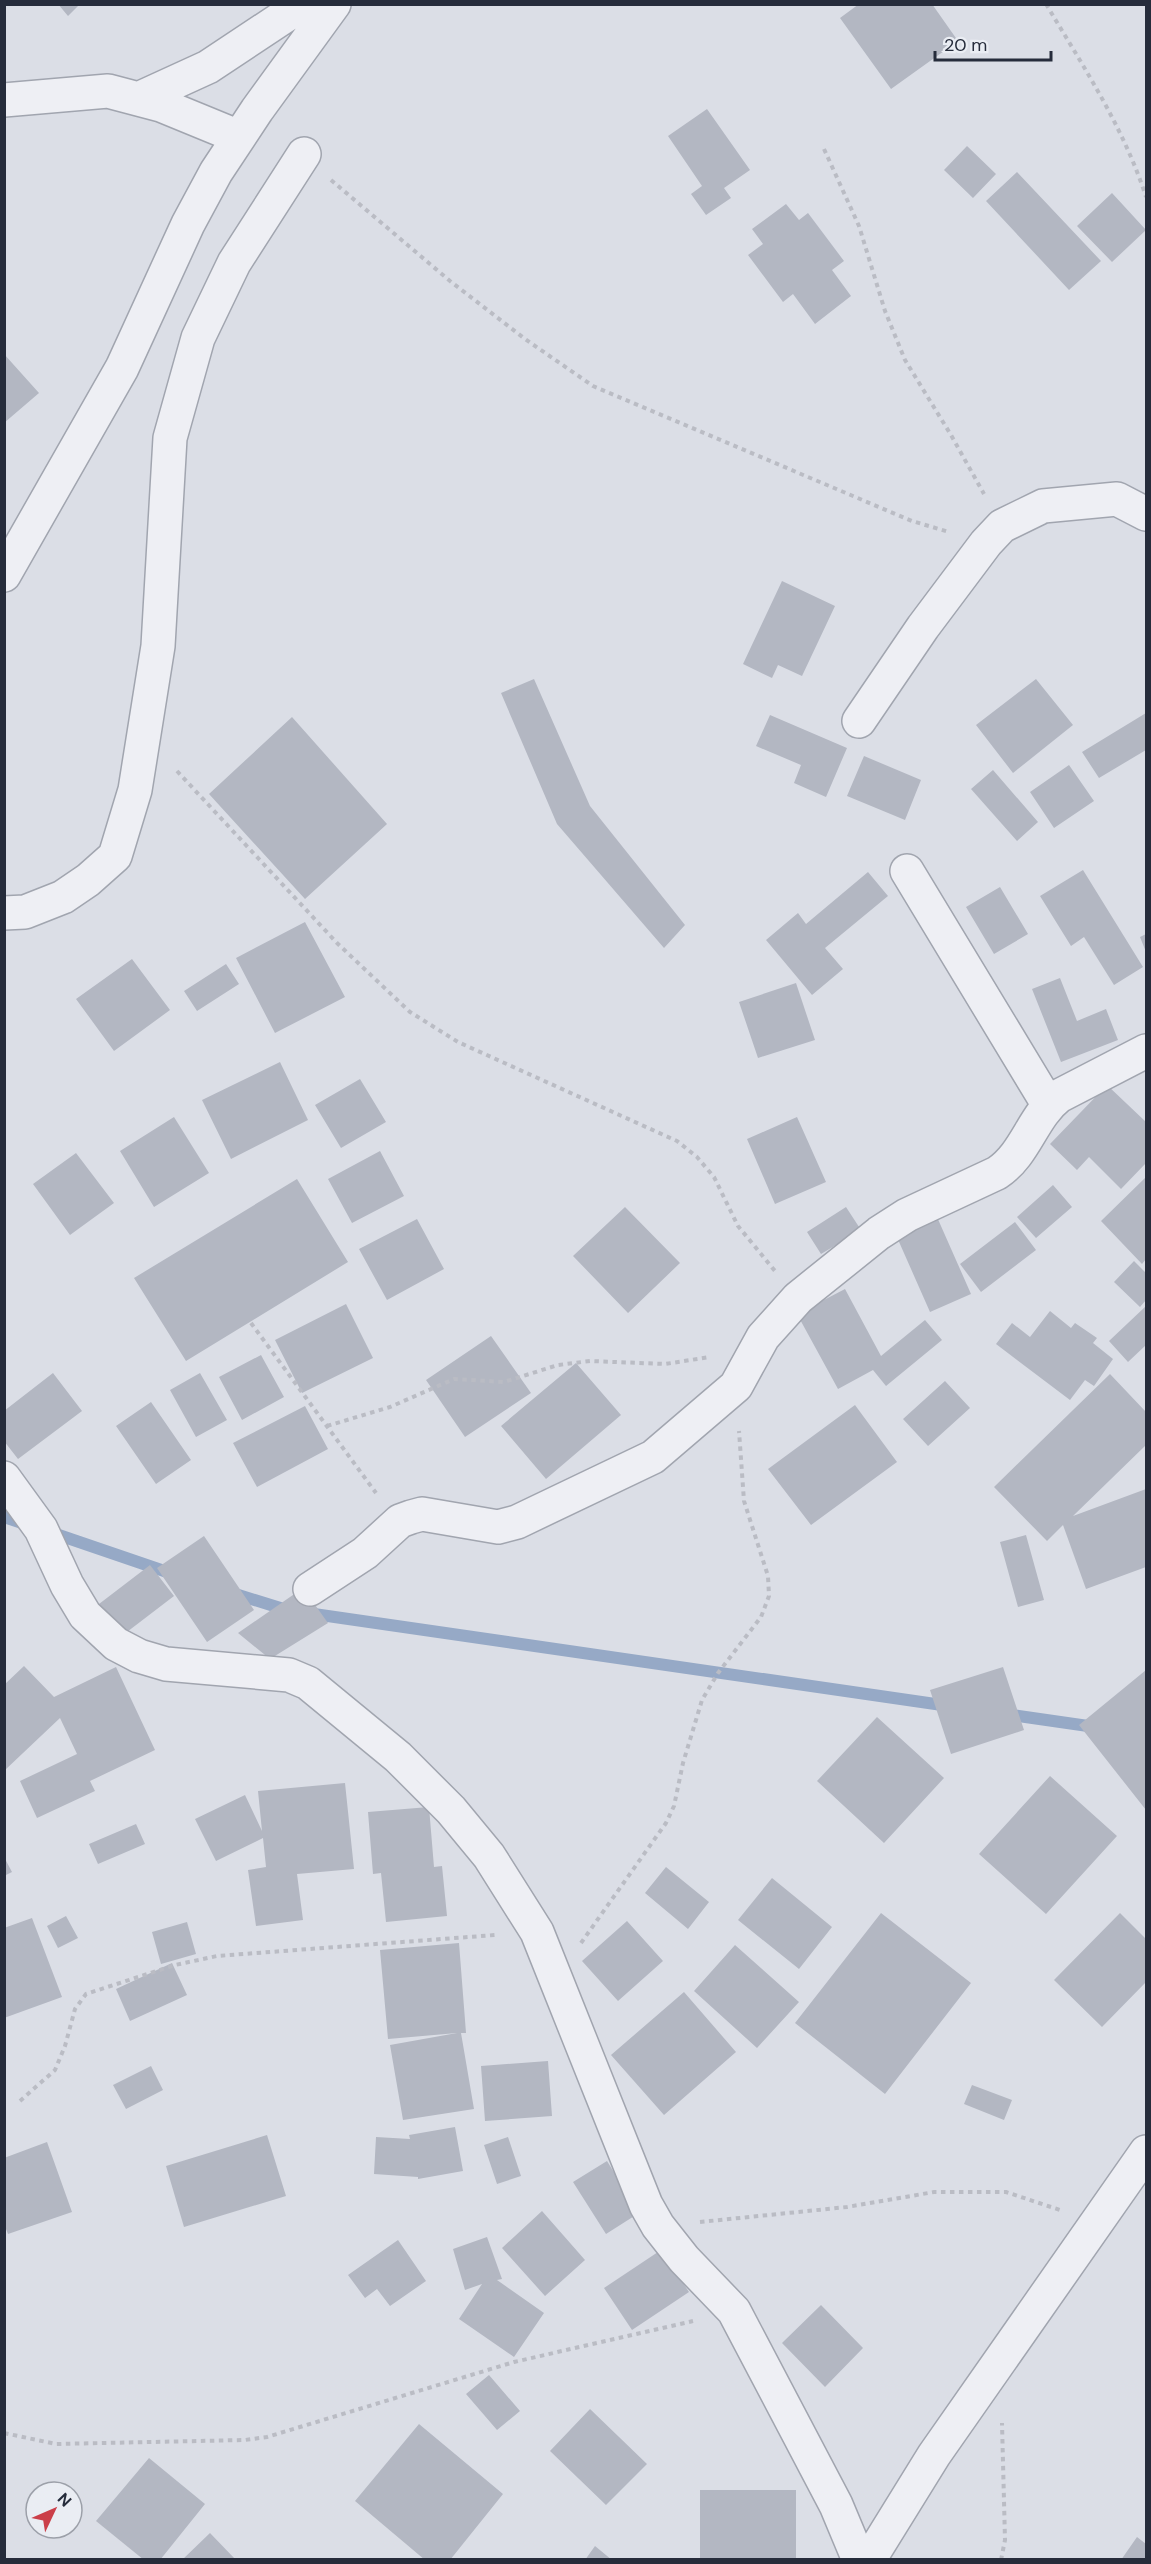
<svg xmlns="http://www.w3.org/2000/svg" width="1151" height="2564" font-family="'DM Sans',sans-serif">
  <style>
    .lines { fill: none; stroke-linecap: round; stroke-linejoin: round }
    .stream { stroke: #96a9c6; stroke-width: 12 }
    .building { fill: #b3b7c2 }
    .minor-casing { stroke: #a1a5af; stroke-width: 36 }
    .path { stroke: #babcc4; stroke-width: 4; stroke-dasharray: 4.5 4.5; stroke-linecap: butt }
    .minor { stroke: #eeeff4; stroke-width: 33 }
  </style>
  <rect width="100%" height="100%" fill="#dbdee6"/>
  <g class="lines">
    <path class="stream" d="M 4,1517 L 28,1525
      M 47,1531 L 170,1573
      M 232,1593 L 290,1611
      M 307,1613 L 949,1706
      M 1005,1714 L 1095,1727"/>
  </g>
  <path class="building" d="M 58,4 L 80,4 L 68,16 Z
    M 859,4 L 932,4 L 958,41 L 891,89 L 840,18 Z
    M 707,109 L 750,170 L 724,188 L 731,198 L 706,215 L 691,194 L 702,186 L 668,136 Z
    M 967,146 L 996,174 L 973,198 L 944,170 Z
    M 1017,172 L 1101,261 L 1069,290 L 986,201 Z
    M 1112,193 L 1146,230 L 1112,262 L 1077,226 Z
    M 786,204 L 799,220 L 808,213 L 844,261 L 832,270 L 851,296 L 815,324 L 793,294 L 783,302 L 748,255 L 763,244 L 752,229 Z
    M 4,354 L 39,393 L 4,423 Z
    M 782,581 L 835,606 L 802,676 L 778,665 L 772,678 L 743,664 Z
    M 534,679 L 590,806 L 685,925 L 664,948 L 557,824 L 501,693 Z
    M 1036,679 L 1073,725 L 1013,773 L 976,725 Z
    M 1146,713 L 1146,750 L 1099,778 L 1082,752 Z
    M 770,715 L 847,748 L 826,797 L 794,783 L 801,765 L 756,746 Z
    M 292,717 L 387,824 L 305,899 L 209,794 Z
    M 864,756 L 921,780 L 905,820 L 847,796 Z
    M 1069,765 L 1094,801 L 1054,828 L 1030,792 Z
    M 993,770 L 1038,822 L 1017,841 L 971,789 Z
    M 1083,870 L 1143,967 L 1114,985 L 1084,937 L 1071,946 L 1040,896 Z
    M 868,872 L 888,896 L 825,948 L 843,969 L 812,995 L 766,940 L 798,913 L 806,924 Z
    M 1000,887 L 1028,934 L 994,954 L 966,907 Z
    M 305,922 L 345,997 L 275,1033 L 236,958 Z
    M 1146,934 L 1146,952 L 1140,937 Z
    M 132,959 L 170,1010 L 114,1051 L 76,999 Z
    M 226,964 L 239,984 L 197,1011 L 184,991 Z
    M 1060,978 L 1077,1021 L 1106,1009 L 1118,1040 L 1061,1062 L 1032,989 Z
    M 796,983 L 815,1040 L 758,1058 L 739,1002 Z
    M 280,1062 L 308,1120 L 231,1159 L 202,1100 Z
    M 360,1079 L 386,1122 L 341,1148 L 315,1105 Z
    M 1107,1085 L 1146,1122 L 1146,1163 L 1121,1189 L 1089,1157 L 1077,1170 L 1050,1144 Z
    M 174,1117 L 209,1173 L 154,1207 L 120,1151 Z
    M 797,1117 L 826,1182 L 775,1204 L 747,1139 Z
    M 380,1151 L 404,1196 L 352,1223 L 328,1179 Z
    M 76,1153 L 114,1203 L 70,1235 L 33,1184 Z
    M 1146,1177 L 1146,1259 L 1142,1264 L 1101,1221 Z
    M 297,1179 L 348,1262 L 186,1361 L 134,1278 Z
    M 1053,1185 L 1072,1207 L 1036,1238 L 1017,1217 Z
    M 625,1207 L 680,1263 L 628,1313 L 573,1256 Z
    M 846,1207 L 861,1230 L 821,1254 L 807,1232 Z
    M 937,1217 L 971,1294 L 930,1312 L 896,1235 Z
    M 417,1219 L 444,1269 L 387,1300 L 359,1249 Z
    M 1015,1222 L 1036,1250 L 981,1292 L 960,1264 Z
    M 1134,1261 L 1146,1273 L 1146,1300 L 1140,1307 L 1114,1282 Z
    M 845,1289 L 881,1356 L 925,1320 L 942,1340 L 886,1386 L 873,1370 L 838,1389 L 797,1314 Z
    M 346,1304 L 373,1358 L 302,1393 L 275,1340 Z
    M 1146,1306 L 1146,1345 L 1128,1362 L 1109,1341 Z
    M 1050,1311 L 1071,1328 L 1075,1323 L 1097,1338 L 1093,1343 L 1113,1359 L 1094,1386 L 1085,1380 L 1070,1400 L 996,1344 L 1012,1323 L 1030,1337 Z
    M 491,1336 L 531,1393 L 465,1437 L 426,1380 Z
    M 261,1355 L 284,1397 L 242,1420 L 219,1377 Z
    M 576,1363 L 621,1415 L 546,1479 L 501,1426 Z
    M 53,1373 L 82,1411 L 18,1459 L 4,1441 L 4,1411 Z
    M 200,1373 L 227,1420 L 196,1437 L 170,1390 Z
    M 1110,1374 L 1146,1412 L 1146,1445 L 1073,1516 L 1146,1489 L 1146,1567 L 1086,1589 L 1063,1525 L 1047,1541 L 994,1487 Z
    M 945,1381 L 970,1408 L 928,1446 L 903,1419 Z
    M 151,1402 L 191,1460 L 156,1484 L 116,1426 Z
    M 855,1405 L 897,1462 L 811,1525 L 768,1469 Z
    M 305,1406 L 328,1449 L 257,1487 L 233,1443 Z
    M 1026,1535 L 1044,1600 L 1018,1607 L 1000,1542 Z
    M 204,1536 L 254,1610 L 207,1642 L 157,1568 Z
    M 150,1565 L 174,1596 L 123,1635 L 99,1604 Z
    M 303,1588 L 328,1623 L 270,1659 L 238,1633 Z
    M 24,1666 L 54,1697 L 116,1667 L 155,1750 L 90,1781 L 95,1791 L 37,1818 L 20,1781 L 77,1754 L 60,1718 L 4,1771 L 4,1685 Z
    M 1003,1667 L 1024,1730 L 951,1754 L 930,1690 Z
    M 1146,1670 L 1146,1810 L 1079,1725 Z
    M 877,1717 L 944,1778 L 884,1843 L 817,1781 Z
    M 1050,1776 L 1117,1836 L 1046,1914 L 979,1854 Z
    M 345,1783 L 354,1869 L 297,1874 L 303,1920 L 256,1926 L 248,1870 L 266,1867 L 263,1838 L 216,1861 L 195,1819 L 245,1795 L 262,1831 L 258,1791 Z
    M 429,1807 L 434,1867 L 442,1866 L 447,1916 L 386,1922 L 381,1873 L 373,1874 L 368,1812 Z
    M 136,1824 L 145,1844 L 98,1864 L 89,1844 Z
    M 4,1857 L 12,1872 L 4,1876 Z
    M 666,1867 L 709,1902 L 688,1929 L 645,1893 Z
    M 772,1878 L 832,1927 L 799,1969 L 738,1920 Z
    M 881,1913 L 971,1983 L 885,2094 L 795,2023 Z
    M 1120,1913 L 1146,1939 L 1146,1982 L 1102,2027 L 1054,1980 Z
    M 66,1916 L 78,1938 L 58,1948 L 47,1926 Z
    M 32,1918 L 62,1997 L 4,2018 L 4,1928 Z
    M 627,1921 L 663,1961 L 618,2001 L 582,1961 Z
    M 187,1922 L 196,1954 L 161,1964 L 152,1932 Z
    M 459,1943 L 466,2033 L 461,2033 L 474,2109 L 403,2120 L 390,2045 L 457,2033 L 388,2039 L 380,1950 Z
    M 735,1945 L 799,2002 L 757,2048 L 694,1991 Z
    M 172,1963 L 187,1995 L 130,2021 L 116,1989 Z
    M 684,1992 L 736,2052 L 664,2115 L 611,2055 Z
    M 548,2061 L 552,2116 L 485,2121 L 481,2066 Z
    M 151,2066 L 163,2090 L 126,2109 L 113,2085 Z
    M 972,2085 L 1012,2100 L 1004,2120 L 964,2104 Z
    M 455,2127 L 463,2171 L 418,2179 L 418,2177 L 374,2174 L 376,2137 L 410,2139 L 409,2135 Z
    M 267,2135 L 286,2196 L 184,2227 L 166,2166 Z
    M 508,2137 L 521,2176 L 497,2184 L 484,2145 Z
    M 47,2142 L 72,2212 L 8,2234 L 4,2224 L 4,2158 Z
    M 607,2161 L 639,2213 L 606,2234 L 573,2182 Z
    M 542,2211 L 585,2260 L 545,2296 L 502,2248 Z
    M 487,2237 L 502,2279 L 497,2280 L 544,2313 L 514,2357 L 459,2319 L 482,2284 L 465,2290 L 453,2249 Z
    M 398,2240 L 426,2281 L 390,2306 L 377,2289 L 365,2298 L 348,2275 Z
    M 661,2250 L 689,2292 L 632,2330 L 604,2288 Z
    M 821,2305 L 863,2348 L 825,2387 L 782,2343 Z
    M 489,2375 L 520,2411 L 497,2430 L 466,2394 Z
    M 590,2409 L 647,2464 L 606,2505 L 550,2451 Z
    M 419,2424 L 503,2494 L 450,2560 L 425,2560 L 355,2501 Z
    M 149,2458 L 205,2504 L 160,2560 L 144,2560 L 96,2521 Z
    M 700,2490 L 796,2490 L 796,2560 L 700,2560 Z
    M 210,2533 L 236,2560 L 182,2560 Z
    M 1137,2537 L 1146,2544 L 1146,2560 L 1121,2560 Z
    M 595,2546 L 612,2560 L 585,2560 Z"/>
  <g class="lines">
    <defs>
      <path id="minor" d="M 138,99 L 208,67 L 303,4
        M 4,100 L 108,91 L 161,105 L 239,137
        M 4,575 L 122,368 L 188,224 L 216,172 L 257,110 L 334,4
        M 859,721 L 923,627 L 986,543 L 1002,526 L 1043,506 L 1117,499 L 1146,514
        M 907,871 L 1048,1104
        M 4,913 L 25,912 L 63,897 L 88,880 L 115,856 L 135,790 L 158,646 L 170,438 L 198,338 L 234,263 L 304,154
        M 4,1478 L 41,1529 L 67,1585 L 85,1615 L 116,1644 L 139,1656 L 166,1664 L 289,1675 L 308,1683 L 398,1757 L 451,1810 L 489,1856 L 537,1932 L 646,2205 L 658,2226 L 684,2259 L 734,2311 L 836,2505 L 859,2560
        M 310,1589 L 365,1553 L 400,1521 L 411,1517 L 422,1514 L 498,1527 L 517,1522 L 653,1457 L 736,1386 L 763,1337 L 798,1298 L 879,1233 L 907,1215 L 997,1173 C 1026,1154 1032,1117 1059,1096 L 1146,1051
        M 869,2560 L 934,2455 L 1146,2152"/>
    </defs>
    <use href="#minor" class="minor-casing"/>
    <path class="path" d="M 1046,4 C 1083,66 1124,128 1146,197
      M 824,149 L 859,226 L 885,311 L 905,360 L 951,435 L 984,494
      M 331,180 L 450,281 L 525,339 L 593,386 L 912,521 L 949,532
      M 177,771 L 337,943 L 410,1012 L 458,1042 L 677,1141 L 697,1157 L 714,1177 L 738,1226 L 775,1271
      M 251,1323 L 376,1493
      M 327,1426 L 390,1407 L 454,1379 L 504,1382 L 558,1365 L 590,1361 L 665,1364 L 710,1357
      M 581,1943 L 666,1823 L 674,1806 L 683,1763 L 702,1700 L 718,1673 L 761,1617 L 769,1596 L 768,1576 L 744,1501 L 739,1431
      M 20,2101 L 55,2070 L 65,2046 L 75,2009 L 86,1994 L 175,1965 L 217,1956 L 495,1935
      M 700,2222 L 847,2207 L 934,2192 L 1006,2192 L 1063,2211
      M 4,2433 L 56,2444 L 245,2440 L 267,2437 L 514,2362 L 693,2321
      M 1001,2560 L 1005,2540 L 1002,2423"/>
    <use href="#minor" class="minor"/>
  </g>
  <rect width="1151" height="2564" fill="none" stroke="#262c3b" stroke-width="12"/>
  <g transform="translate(54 2510) rotate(46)"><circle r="28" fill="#eaedf3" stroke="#9ca0a9" stroke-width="1.5"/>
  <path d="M0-4.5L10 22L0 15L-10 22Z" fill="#cb3f49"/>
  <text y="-9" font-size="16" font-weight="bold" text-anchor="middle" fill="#262c3b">N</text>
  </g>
  <path d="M935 51v9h116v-9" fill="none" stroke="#262c3b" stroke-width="3"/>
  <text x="944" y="51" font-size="18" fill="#262c3b" stroke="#eaedf3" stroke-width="4.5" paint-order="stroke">20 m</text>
</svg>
